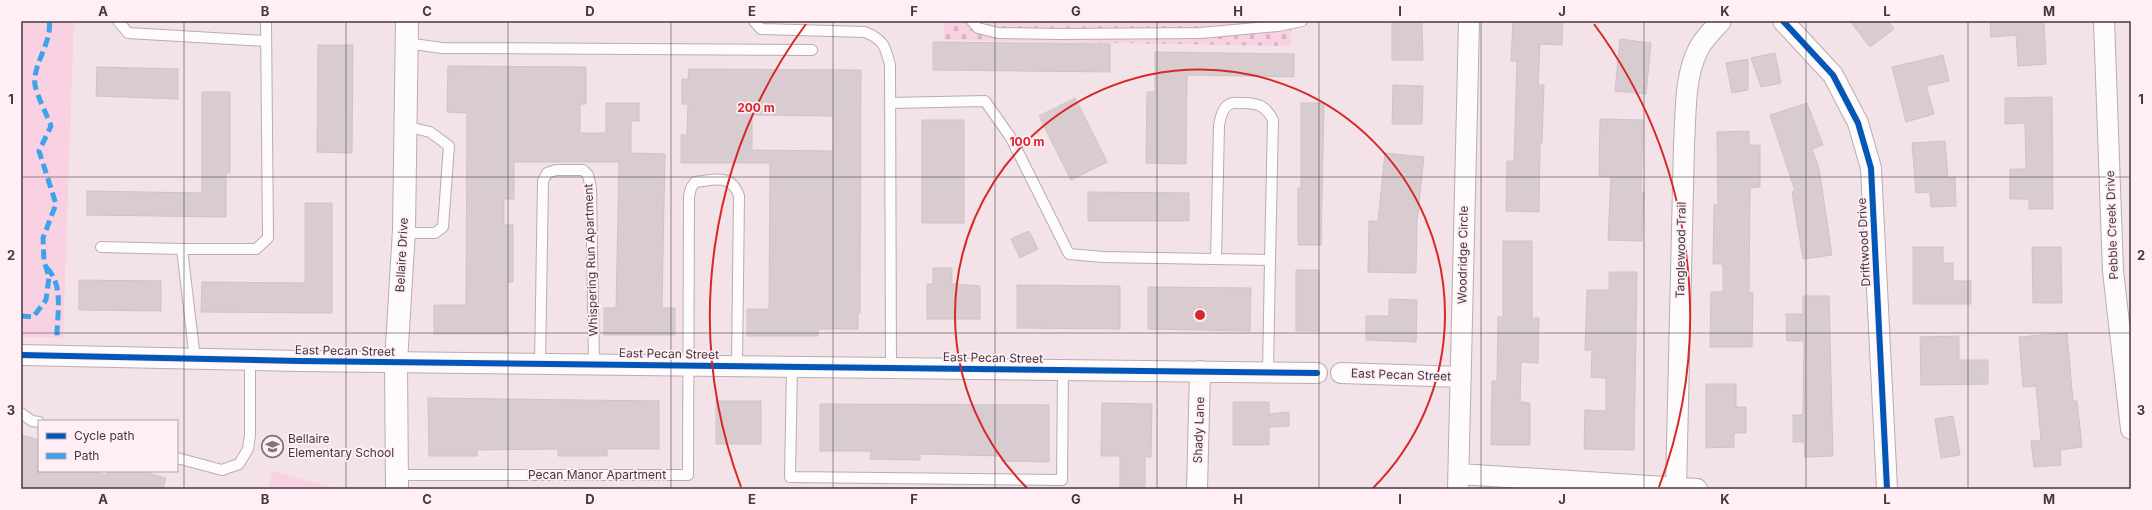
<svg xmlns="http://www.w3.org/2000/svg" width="2152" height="510" font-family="Inter,sans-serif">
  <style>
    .cemetery { fill: url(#cemetery-stones) }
    .park { fill: #f8d2e2 }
    .building { fill: #d8ccd1; stroke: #cfc3c7; fill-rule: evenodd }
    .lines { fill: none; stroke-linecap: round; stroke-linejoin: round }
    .service-casing { stroke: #b9adb1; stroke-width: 12 }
    .minor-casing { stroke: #b9adb1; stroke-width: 22 }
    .tertiary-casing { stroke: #b9adb1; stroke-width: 24 }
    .service { stroke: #fdfbfc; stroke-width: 10 }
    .minor { stroke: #fdfbfc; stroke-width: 20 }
    .tertiary { stroke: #fdfbfc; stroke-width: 22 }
    .quiet { stroke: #3fa3ec; stroke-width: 5; stroke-dasharray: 10 5; stroke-linecap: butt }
    .cycleway-casing { stroke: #ffeef5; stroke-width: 8 }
    .cycleway { stroke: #0057b8; stroke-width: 6 }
    .grid { fill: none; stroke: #43383d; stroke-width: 1; stroke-opacity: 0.55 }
    .ring { fill: none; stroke: #d62828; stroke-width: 2 }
    .labels { text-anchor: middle; stroke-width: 3.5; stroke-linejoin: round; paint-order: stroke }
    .street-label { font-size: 12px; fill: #43383d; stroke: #ffeef5 }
    .poi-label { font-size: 12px; fill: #43383d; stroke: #ffeef5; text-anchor: start }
    .centre { fill: #d62828; stroke: #ffeef5; stroke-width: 2 }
    .ring-label { font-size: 12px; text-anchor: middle; font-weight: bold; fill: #d62828; stroke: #ffeef5; stroke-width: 3.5; stroke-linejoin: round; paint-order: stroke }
    .neatline { fill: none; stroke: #43383d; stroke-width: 1.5 }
    .grid-label { font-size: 13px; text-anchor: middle; font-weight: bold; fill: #43383d }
  </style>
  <defs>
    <pattern id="cemetery-stones" width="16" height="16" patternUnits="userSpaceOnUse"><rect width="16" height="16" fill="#f8d2e2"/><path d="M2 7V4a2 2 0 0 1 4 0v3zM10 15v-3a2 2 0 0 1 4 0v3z" fill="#d6b5c3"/></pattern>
  </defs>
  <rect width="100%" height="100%" fill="#f3e3e9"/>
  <path class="cemetery" d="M 944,21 L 1292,21 L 1290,46 L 944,40 Z"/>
  <path class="park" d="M 21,21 L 74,21 L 63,338 L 21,337 Z
    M 272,471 L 335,488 L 335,489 L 268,489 Z"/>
  <path class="building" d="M 1392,21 L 1422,21 L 1423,60 L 1392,60 Z
    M 1513,21 L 1563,21 L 1562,45 L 1540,44 L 1538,85 L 1544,85 L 1542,143 L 1540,143 L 1539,212 L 1506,211 L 1507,161 L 1514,161 L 1517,61 L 1511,61 Z
    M 1850,21 L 1888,21 L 1894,29 L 1870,47 Z
    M 1990,21 L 2044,21 L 2046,64 L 2018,66 L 2016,35 L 1991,37 Z
    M 1620,39 L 1651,43 L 1646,94 L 1615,91 Z
    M 933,42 L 1110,44 L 1110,72 L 933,70 Z
    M 318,45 L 353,45 L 352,153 L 317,152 Z
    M 1155,52 L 1294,54 L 1294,77 L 1187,75 L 1186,164 L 1146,163 L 1147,92 L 1155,92 Z
    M 1775,53 L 1781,83 L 1761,87 L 1751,58 Z
    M 1943,55 L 1949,81 L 1926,86 L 1934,114 L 1906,122 L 1892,67 Z
    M 1748,59 L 1748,90 L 1732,93 L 1726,63 Z
    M 448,66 L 586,67 L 586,104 L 580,104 L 580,133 L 606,133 L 606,103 L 639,103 L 639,121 L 631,121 L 631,153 L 665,154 L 662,308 L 675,308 L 675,335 L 604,335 L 604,308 L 616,308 L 619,162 L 514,162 L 514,199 L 504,199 L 504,225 L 513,225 L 513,282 L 507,282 L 507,334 L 434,334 L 434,305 L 466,305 L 467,113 L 447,112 Z
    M 97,67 L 178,69 L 178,99 L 96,96 Z
    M 689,69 L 861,70 L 860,313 L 858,313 L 858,329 L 818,329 L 818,336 L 747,336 L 747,309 L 769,309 L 770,163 L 681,163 L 681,135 L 687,135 L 688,104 L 682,104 L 682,79 L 688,79 ZM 752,115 L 833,116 L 833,151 L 752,150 Z
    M 1393,85 L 1423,86 L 1422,124 L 1392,124 Z
    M 202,92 L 230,92 L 230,173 L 226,173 L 226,217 L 87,215 L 87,191 L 202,193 Z
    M 2052,97 L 2053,209 L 2029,209 L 2029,199 L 2010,199 L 2010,169 L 2026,169 L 2025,123 L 2005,124 L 2005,98 Z
    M 1075,98 L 1107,162 L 1071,180 L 1039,116 Z
    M 1301,103 L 1324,103 L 1321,245 L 1298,245 L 1298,188 L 1301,188 Z
    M 1807,103 L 1823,145 L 1812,149 L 1819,168 L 1832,255 L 1803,259 L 1792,192 L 1795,191 L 1770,115 Z
    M 1600,119 L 1643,120 L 1641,193 L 1644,193 L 1642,241 L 1608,240 L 1611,176 L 1599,176 Z
    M 922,120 L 964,120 L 964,223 L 922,223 Z
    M 1749,131 L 1749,145 L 1760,145 L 1760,187 L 1750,188 L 1749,292 L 1753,293 L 1752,347 L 1710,347 L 1711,292 L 1723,292 L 1723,264 L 1713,264 L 1714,205 L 1718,205 L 1717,132 Z
    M 1945,141 L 1948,178 L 1955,177 L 1956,206 L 1931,207 L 1930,192 L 1916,193 L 1912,143 Z
    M 1385,153 L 1424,157 L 1417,222 L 1416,273 L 1368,272 L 1369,221 L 1378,221 Z
    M 1088,192 L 1189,193 L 1189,221 L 1088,221 Z
    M 305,203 L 332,203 L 332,313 L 201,312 L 202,282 L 305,283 Z
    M 1029,231 L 1038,249 L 1020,258 L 1011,239 Z
    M 1503,241 L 1532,241 L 1532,318 L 1539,318 L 1538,363 L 1521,362 L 1520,402 L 1530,403 L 1530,445 L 1491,445 L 1492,381 L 1497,381 L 1498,317 L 1503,317 Z
    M 1913,247 L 1943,247 L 1943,263 L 1953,263 L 1953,281 L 1971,281 L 1971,304 L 1913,304 Z
    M 2032,247 L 2061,247 L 2062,303 L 2033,303 Z
    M 933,268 L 952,268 L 952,284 L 980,286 L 980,319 L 927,319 L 927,284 L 933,284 Z
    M 1296,270 L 1319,270 L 1319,331 L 1296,331 Z
    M 1609,272 L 1637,272 L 1634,450 L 1584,449 L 1585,410 L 1606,411 L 1606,378 L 1591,377 L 1592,350 L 1585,350 L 1587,290 L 1609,290 Z
    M 79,280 L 161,281 L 161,311 L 79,310 Z
    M 1017,285 L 1120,286 L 1120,329 L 1017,328 Z
    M 1148,287 L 1251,288 L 1250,331 L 1148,329 Z
    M 1803,296 L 1829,296 L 1833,456 L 1805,457 L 1804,442 L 1793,442 L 1793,415 L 1803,415 L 1804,341 L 1787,341 L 1786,314 L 1803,314 Z
    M 1389,299 L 1417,300 L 1416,342 L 1366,340 L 1366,316 L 1389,316 Z
    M 2067,333 L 2073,401 L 2077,401 L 2082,447 L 2060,450 L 2061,465 L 2034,467 L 2031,441 L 2041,440 L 2036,386 L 2023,387 L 2019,337 Z
    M 1959,336 L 1959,360 L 1988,360 L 1988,384 L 1921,385 L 1920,337 Z
    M 1706,384 L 1736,384 L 1736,407 L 1746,407 L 1746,433 L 1734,433 L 1734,447 L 1706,448 Z
    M 428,398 L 659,401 L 659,449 L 607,449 L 607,456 L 558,456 L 558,449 L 477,450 L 477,456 L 429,456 Z
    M 716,401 L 761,401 L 761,444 L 716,444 Z
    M 1233,402 L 1269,402 L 1269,414 L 1289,412 L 1289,426 L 1269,427 L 1269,445 L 1233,445 Z
    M 1102,403 L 1152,404 L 1151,457 L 1145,457 L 1145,489 L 1120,489 L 1120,456 L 1101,456 Z
    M 820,404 L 1049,405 L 1049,462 L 1002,461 L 1002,456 L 920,454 L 920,460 L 870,459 L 871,451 L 820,451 Z
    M 1953,416 L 1960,455 L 1941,458 L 1935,419 Z
    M 21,435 L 39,440 L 39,471 L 91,471 L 106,475 L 107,471 L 151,471 L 150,474 L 166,478 L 163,489 L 21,489 Z"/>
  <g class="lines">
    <defs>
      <path id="service" d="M 118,21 L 128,33 L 266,41
        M 754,21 L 761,29 L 865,32 C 884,40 885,46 890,65 L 891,368
        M 972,21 L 978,28 L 998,33 L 1059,34 L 1201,33 L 1278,26 L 1302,21
        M 406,43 L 442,48 L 812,50
        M 890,103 L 985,101 L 1011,138 L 1069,254 L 1103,257 L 1270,260 L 1268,372
        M 403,233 L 435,233 L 443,227 L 449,146 L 430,132 L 405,126
        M 101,247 L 182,249 L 195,359
        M 182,249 L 256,249 L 268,238 L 266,21
        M 1216,259 L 1219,126 C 1220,119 1222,107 1230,104 C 1233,102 1239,103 1243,103 C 1258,103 1266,106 1273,120 L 1270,260
        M 540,364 L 543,181 L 547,173 L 556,170 L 583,170 L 588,175 L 591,188 L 594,364
        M 792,367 L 790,477 L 1062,480 L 1063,370
        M 21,413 L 32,421 L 39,422
        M 177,458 L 222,470 L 239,464 L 248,449 L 250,435 L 250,360
        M 397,475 L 688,475 L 689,196 L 691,188 L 695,182 C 715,180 731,173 739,196 L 737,366"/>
      <path id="minor" d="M 1783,21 L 1833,75 L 1858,123 L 1871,168 L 1887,489
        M 2104,21 L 2113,271 L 2131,429
        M 21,355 L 299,361 L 1317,373
        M 1341,373 L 1461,377
        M 1459,474 L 1697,489
        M 1197,489 L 1200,371
        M 1458,489 L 1469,21
        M 1676,489 L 1684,144 C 1686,114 1684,78 1698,50 C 1703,39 1713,30 1721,21"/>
      <path id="tertiary" d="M 397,489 L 396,362 L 404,230 L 407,21"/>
    </defs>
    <use href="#service" class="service-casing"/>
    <use href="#minor" class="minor-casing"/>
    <use href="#tertiary" class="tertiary-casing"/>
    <use href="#service" class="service"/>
    <use href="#minor" class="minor"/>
    <use href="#tertiary" class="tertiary"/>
    <path class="quiet" d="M 47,268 C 64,286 57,313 57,336
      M 21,316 L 33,317 L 46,300 L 49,277 L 44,261 L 43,238 L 56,204 L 39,151 L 51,126 C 47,115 37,96 35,85 C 32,65 53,41 49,21"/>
    <defs>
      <path id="cycleway" d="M 1783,21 L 1833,75 L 1858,123 L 1871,168 L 1887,489
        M 21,355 L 299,361 L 1317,373"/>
    </defs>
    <use href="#cycleway" class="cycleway-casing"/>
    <use href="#cycleway" class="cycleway"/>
  </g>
  <path class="grid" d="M 184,21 L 184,489M 346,21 L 346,489M 508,21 L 508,489M 671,21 L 671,489M 833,21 L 833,489M 995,21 L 995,489M 1157,21 L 1157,489M 1319,21 L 1319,489M 1481,21 L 1481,489M 1644,21 L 1644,489M 1806,21 L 1806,489M 1968,21 L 1968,489M 21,177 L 2131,177M 21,333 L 2131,333"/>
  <g class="ring">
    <path d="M1027 488A245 245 0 1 1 1373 488"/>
    <path d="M741 487A490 490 0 0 1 806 24M1594 24A490 490 0 0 1 1659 487"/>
  </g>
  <defs>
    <symbol id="school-ring" viewBox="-11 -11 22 22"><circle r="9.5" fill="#ffeef5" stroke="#817479" stroke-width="1.5"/><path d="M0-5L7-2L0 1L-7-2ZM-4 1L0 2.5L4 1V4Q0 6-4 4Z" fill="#817479"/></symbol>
  </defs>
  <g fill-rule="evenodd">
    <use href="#school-ring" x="260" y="434" width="25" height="25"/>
  </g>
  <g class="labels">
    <g class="street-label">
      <text transform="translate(2112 225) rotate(-92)" y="4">Pebble Creek Drive</text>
      <text transform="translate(1864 242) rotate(-93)" y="4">Driftwood Drive</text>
      <text transform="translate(1681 250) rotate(-89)" y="4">Tanglewood Trail</text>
      <text transform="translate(402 255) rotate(-87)" y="4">Bellaire Drive</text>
      <text transform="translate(1463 255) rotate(-89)" y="4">Woodridge Circle</text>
      <text transform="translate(591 260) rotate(-92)" y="4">Whispering Run Apartment</text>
      <text transform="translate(345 351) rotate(1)" y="4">East Pecan Street</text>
      <text transform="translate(669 354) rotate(1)" y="4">East Pecan Street</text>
      <text transform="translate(993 358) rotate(1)" y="4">East Pecan Street</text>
      <text transform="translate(1401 375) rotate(2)" y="4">East Pecan Street</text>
      <text transform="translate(1199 430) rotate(-88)" y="4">Shady Lane</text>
      <text x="597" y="479">Pecan Manor Apartment</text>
    </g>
    <g class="poi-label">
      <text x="288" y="443">Bellaire<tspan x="288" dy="14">Elementary School</tspan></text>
    </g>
  </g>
  <circle cx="1200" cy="315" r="6" class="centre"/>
  <g class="ring-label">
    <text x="756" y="112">200 m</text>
    <text x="1027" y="146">100 m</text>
  </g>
  <rect width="2152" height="510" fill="none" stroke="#ffeef5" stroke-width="44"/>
  <rect x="38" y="420" width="140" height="52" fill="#ffeef5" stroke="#b4a5ab"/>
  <rect x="46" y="433" width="20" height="6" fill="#0057b8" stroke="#b4a5ab"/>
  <text x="74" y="440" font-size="12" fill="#43383d">Cycle path</text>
  <rect x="46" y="453" width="20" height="6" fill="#3fa3ec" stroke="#b4a5ab"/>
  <text x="74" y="460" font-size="12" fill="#43383d">Path</text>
  <rect x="22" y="22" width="2108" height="466" class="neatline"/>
  <g class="grid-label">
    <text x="103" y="16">A</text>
    <text x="265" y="16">B</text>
    <text x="427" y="16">C</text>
    <text x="590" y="16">D</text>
    <text x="752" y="16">E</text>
    <text x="914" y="16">F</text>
    <text x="1076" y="16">G</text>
    <text x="1238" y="16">H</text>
    <text x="1400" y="16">I</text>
    <text x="1562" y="16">J</text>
    <text x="1725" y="16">K</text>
    <text x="1887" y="16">L</text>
    <text x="2049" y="16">M</text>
    <text x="11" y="104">1</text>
    <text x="2141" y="104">1</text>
    <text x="11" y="260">2</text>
    <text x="2141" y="260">2</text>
    <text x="11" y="415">3</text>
    <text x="2141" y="415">3</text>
    <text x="103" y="504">A</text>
    <text x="265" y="504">B</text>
    <text x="427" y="504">C</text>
    <text x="590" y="504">D</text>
    <text x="752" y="504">E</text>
    <text x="914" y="504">F</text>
    <text x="1076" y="504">G</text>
    <text x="1238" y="504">H</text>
    <text x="1400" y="504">I</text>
    <text x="1562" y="504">J</text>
    <text x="1725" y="504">K</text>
    <text x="1887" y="504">L</text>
    <text x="2049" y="504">M</text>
  </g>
</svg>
